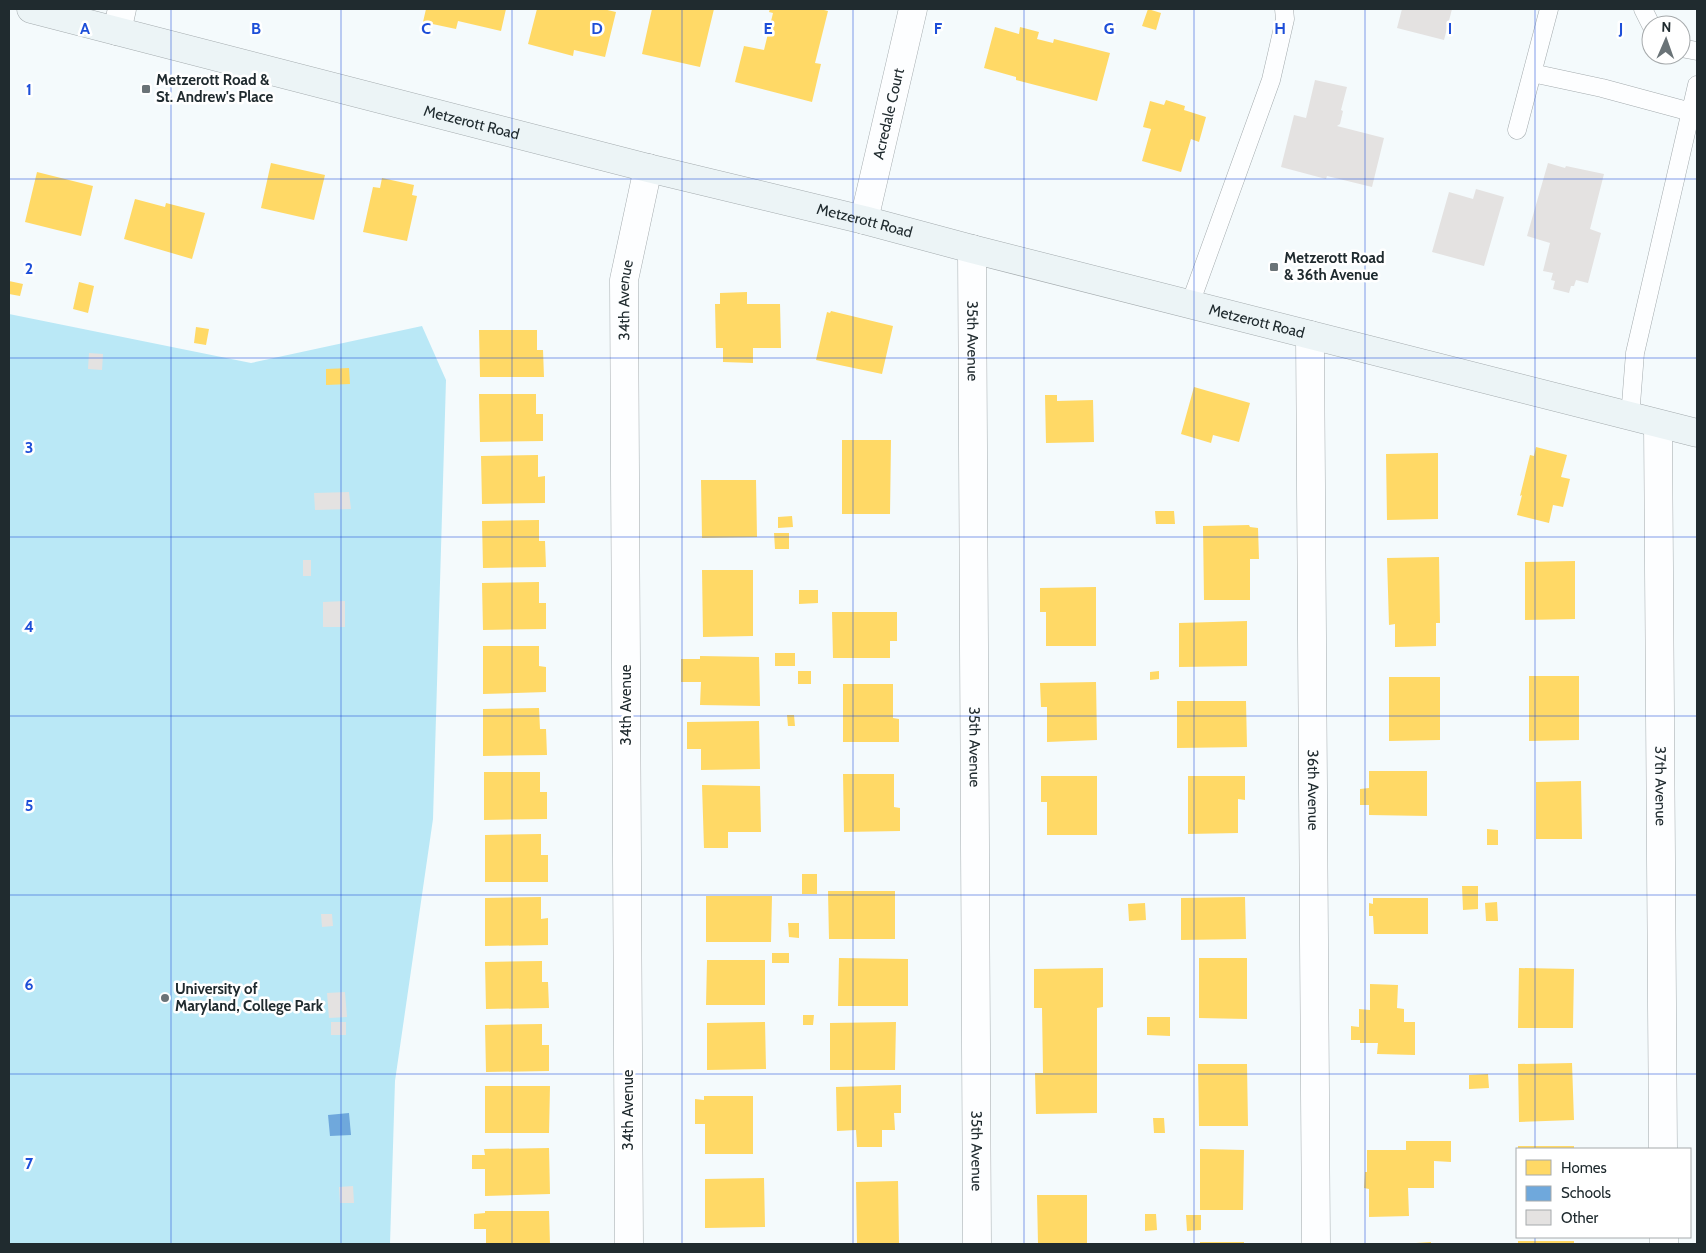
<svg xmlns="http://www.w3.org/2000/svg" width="1706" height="1253" font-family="Cabin,sans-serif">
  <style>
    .green { fill: #bae8f6 }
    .homes { fill: #ffd966 }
    .schools { fill: #6fa8dc }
    .building { fill: #e4e2e1 }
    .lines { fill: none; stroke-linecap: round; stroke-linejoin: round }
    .lane-casing { stroke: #a4abae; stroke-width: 19 }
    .street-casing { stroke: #a4abae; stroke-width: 29 }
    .secondary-casing { stroke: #a4abae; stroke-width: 29 }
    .lane { stroke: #fdfeff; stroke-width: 18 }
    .street { stroke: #fdfeff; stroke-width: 28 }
    .secondary { stroke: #ecf4f6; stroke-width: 28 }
    .grid { fill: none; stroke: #1d4ed8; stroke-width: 1; stroke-opacity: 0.55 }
    .poi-dot { fill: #6a7377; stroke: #fff; stroke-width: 2 }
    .labels { text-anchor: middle; stroke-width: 5; stroke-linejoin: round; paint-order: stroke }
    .poi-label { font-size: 15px; font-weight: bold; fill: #202b2f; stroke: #fff; text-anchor: start }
    .street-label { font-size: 15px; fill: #202b2f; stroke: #fff }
    .grid-label { font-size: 16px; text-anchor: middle; font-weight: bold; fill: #1d4ed8; stroke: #fff; stroke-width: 5; stroke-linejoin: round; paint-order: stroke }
  </style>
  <rect width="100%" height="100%" fill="#f4fafc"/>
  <path class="green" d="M 9,314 L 251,363 L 422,326 L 446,380 L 433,819 L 395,1081 L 390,1244 L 9,1244 Z"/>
  <path class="homes" d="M 426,9 L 506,9 L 501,31 L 458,21 L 456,29 L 423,22 Z
    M 537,9 L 603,9 L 616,12 L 605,57 L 574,50 L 573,56 L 528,44 Z
    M 652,9 L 714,9 L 700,67 L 642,54 Z
    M 770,9 L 820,9 L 828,11 L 815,63 L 821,64 L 812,102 L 735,82 L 744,46 L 764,50 L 773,13 L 769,12 Z
    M 1148,9 L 1161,13 L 1156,30 L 1142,26 Z
    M 995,27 L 1019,34 L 1020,27 L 1039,32 L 1037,39 L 1053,43 L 1054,39 L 1110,53 L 1097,101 L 1016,80 L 1016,77 L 984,68 Z
    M 1166,100 L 1185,106 L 1184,110 L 1206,117 L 1199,142 L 1191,139 L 1181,172 L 1142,161 L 1151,129 L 1143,127 L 1150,101 L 1164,105 Z
    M 271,163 L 325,175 L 314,220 L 261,208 Z
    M 37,172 L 93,186 L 81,236 L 25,222 Z
    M 382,178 L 414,185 L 412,195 L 417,196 L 407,241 L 363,232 L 373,187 L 380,188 Z
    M 135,199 L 165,207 L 166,203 L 205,213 L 192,259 L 124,239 Z
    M 9,281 L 23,284 L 20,296 L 9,294 Z
    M 79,282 L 94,286 L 88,313 L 73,309 Z
    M 747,292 L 747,304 L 780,304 L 781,348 L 753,348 L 753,363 L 723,362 L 723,348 L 716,348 L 715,304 L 720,304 L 720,293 Z
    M 831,311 L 893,326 L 882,374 L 816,360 L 827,312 L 830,313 Z
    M 196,327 L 209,329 L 206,345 L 194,343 Z
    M 479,330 L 537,330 L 537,350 L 543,350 L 544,377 L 480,377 Z
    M 349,368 L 350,384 L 326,385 L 326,369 Z
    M 1194,387 L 1250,403 L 1239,442 L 1213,435 L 1211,443 L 1181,434 Z
    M 479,394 L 536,394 L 536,414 L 543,414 L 543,441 L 480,442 Z
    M 1045,395 L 1057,395 L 1057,401 L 1093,400 L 1094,442 L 1046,443 Z
    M 842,440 L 891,440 L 890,514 L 842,514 Z
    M 1536,447 L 1567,455 L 1561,477 L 1570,479 L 1563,507 L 1553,505 L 1549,523 L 1517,515 L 1522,495 L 1520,496 L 1530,455 L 1534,456 Z
    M 1438,453 L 1438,519 L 1387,520 L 1386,454 Z
    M 538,455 L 538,477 L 545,476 L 545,503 L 482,504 L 481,456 Z
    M 701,480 L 756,480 L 757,537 L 702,538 Z
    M 1155,511 L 1174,511 L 1175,524 L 1156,524 Z
    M 792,516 L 793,527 L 778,528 L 778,517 Z
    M 539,520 L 539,541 L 545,541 L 546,567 L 483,568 L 482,521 Z
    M 1249,525 L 1250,527 L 1258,528 L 1259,559 L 1250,559 L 1250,600 L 1204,600 L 1203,526 Z
    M 774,533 L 789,533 L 789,549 L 775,549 Z
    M 1439,557 L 1440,623 L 1436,623 L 1436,646 L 1395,647 L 1395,624 L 1389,625 L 1387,558 Z
    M 1575,561 L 1575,619 L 1525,620 L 1525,562 Z
    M 702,570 L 753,570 L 753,636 L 703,637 Z
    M 539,582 L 539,603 L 546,603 L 546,629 L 483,630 L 482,583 Z
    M 1096,587 L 1096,646 L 1046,646 L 1046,612 L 1040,612 L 1040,588 Z
    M 799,590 L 818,590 L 818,603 L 799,604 Z
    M 832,612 L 897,612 L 897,641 L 890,641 L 890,658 L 833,658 Z
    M 1247,621 L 1247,666 L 1179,667 L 1179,623 Z
    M 483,646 L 539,646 L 539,666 L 546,667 L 546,692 L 483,694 Z
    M 775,653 L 795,653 L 795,666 L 775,666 Z
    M 700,656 L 759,657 L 760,706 L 700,705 L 701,682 L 681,682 L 681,659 L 700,659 Z
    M 798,671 L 811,671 L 811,684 L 798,684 Z
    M 1159,671 L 1159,679 L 1150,680 L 1150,672 Z
    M 1529,676 L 1579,676 L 1579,740 L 1529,741 Z
    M 1389,677 L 1440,677 L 1440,740 L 1389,741 Z
    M 1096,682 L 1097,740 L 1047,742 L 1047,707 L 1041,707 L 1040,683 Z
    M 843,684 L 893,684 L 893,718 L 899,719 L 899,742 L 843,742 Z
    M 1177,701 L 1246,701 L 1247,747 L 1177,748 Z
    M 539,708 L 540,729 L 546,729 L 547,755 L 483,756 L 483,709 Z
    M 787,715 L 794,715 L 795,726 L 788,726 Z
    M 759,721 L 760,769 L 701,770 L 701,749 L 687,749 L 687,722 Z
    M 1369,771 L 1427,771 L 1427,816 L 1369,815 L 1369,805 L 1360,805 L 1360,789 L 1369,788 Z
    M 484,772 L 540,772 L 540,792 L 547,792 L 547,819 L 484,820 Z
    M 843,774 L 894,774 L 894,807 L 900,808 L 900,831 L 844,832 Z
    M 1041,776 L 1097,776 L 1097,835 L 1047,835 L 1047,802 L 1041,802 Z
    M 1188,776 L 1245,776 L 1245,800 L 1238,799 L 1238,833 L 1188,834 Z
    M 1581,781 L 1582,839 L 1536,839 L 1536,782 Z
    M 702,785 L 760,786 L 761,832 L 728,832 L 728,848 L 704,848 Z
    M 1487,829 L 1498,830 L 1498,845 L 1487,845 Z
    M 541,834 L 541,855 L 548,855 L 548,882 L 485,882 L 485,835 Z
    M 802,874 L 817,874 L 817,894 L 802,894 Z
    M 1462,886 L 1478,886 L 1478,909 L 1463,910 Z
    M 828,891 L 895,891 L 895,939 L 829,939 Z
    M 706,896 L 772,896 L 771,942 L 706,942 Z
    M 541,897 L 541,919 L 548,918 L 548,945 L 485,946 L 485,898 Z
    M 1245,897 L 1246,939 L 1181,940 L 1181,898 Z
    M 1373,898 L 1428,898 L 1428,934 L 1374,934 L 1373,916 L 1369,916 L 1369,903 L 1373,904 Z
    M 1497,902 L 1498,921 L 1486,921 L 1485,903 Z
    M 1145,903 L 1146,920 L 1129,921 L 1128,904 Z
    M 788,923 L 799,923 L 799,938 L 789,937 Z
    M 772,953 L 789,953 L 789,963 L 772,963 Z
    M 839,958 L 908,959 L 908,1006 L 838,1006 Z
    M 1199,958 L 1247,958 L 1247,1019 L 1199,1018 Z
    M 707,960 L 765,960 L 765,1005 L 706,1005 Z
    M 542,961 L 542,982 L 548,982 L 549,1008 L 486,1009 L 485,962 Z
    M 1103,968 L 1103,1007 L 1097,1008 L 1097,1113 L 1036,1114 L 1035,1073 L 1043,1073 L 1042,1008 L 1034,1008 L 1034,969 Z
    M 1519,968 L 1574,969 L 1573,1028 L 1518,1028 Z
    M 1370,984 L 1398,985 L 1397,1008 L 1404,1009 L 1404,1022 L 1415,1022 L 1415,1055 L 1377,1054 L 1378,1043 L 1360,1043 L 1360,1040 L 1351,1040 L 1351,1026 L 1359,1027 L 1359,1009 L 1370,1010 Z
    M 803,1015 L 814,1015 L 813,1025 L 803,1025 Z
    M 1147,1017 L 1170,1017 L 1170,1036 L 1147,1035 Z
    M 765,1022 L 766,1069 L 707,1070 L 707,1023 Z
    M 896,1022 L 895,1070 L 830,1070 L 830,1023 Z
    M 542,1024 L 542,1045 L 549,1045 L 549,1071 L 486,1072 L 485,1025 Z
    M 1572,1063 L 1574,1120 L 1519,1122 L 1518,1064 Z
    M 1198,1064 L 1247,1064 L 1248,1126 L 1199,1126 Z
    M 1488,1074 L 1489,1088 L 1469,1089 L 1469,1075 Z
    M 901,1085 L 901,1113 L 894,1113 L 895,1130 L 882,1130 L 882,1147 L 857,1147 L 856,1130 L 837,1131 L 836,1087 Z
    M 485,1086 L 550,1086 L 549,1133 L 485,1133 Z
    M 704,1096 L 753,1096 L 753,1154 L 705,1154 L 705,1124 L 695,1124 L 695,1099 L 704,1100 Z
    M 1153,1118 L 1164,1118 L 1165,1133 L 1154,1133 Z
    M 1406,1141 L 1451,1141 L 1451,1162 L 1434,1161 L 1434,1188 L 1408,1188 L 1409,1216 L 1369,1217 L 1369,1189 L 1364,1188 L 1365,1172 L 1367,1172 L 1367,1150 L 1406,1150 Z
    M 1518,1146 L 1574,1146 L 1574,1149 L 1518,1149 Z
    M 549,1148 L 550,1194 L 485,1196 L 485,1169 L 472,1169 L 472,1155 L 485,1155 L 484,1149 Z
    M 1200,1149 L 1244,1150 L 1243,1210 L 1200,1210 Z
    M 764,1178 L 765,1227 L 705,1228 L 705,1179 Z
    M 898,1181 L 899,1244 L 857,1244 L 856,1182 Z
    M 1037,1195 L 1087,1195 L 1087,1244 L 1038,1244 Z
    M 485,1211 L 549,1211 L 550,1244 L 486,1244 L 486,1229 L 474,1229 L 474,1214 L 485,1213 Z
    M 1145,1214 L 1156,1214 L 1157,1230 L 1145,1231 Z
    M 1186,1215 L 1201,1215 L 1201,1230 L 1187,1231 Z
    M 1518,1241 L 1574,1241 L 1574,1244 L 1518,1244 Z
    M 1200,1242 L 1244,1242 L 1244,1244 L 1200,1244 Z
    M 1431,1242 L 1431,1244 L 1416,1244 L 1416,1243 Z"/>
  <path class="schools" d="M 349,1113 L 351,1135 L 330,1136 L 328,1115 Z"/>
  <path class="building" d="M 1402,9 L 1452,9 L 1444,40 L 1397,28 Z
    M 1315,80 L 1347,87 L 1341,110 L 1343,111 L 1340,124 L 1337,126 L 1384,138 L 1372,187 L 1327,176 L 1326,179 L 1281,167 L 1294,115 L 1306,118 Z
    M 1548,163 L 1565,168 L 1566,166 L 1604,174 L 1590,229 L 1601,233 L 1588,283 L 1576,280 L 1574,286 L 1571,286 L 1569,293 L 1553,289 L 1555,281 L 1551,280 L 1553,273 L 1543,271 L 1550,243 L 1527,236 Z
    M 1476,189 L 1504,197 L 1484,266 L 1432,252 L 1449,192 L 1473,199 Z
    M 89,353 L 103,354 L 102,370 L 88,369 Z
    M 349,492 L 351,509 L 315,510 L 314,493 Z
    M 303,560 L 311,560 L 311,576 L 303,576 Z
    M 345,601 L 345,627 L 323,627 L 323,602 Z
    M 321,914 L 332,914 L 333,926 L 322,927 Z
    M 345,992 L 347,1017 L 329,1018 L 327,993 Z
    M 331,1022 L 346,1022 L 346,1035 L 331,1035 Z
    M 353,1186 L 354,1203 L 340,1203 L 339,1187 Z"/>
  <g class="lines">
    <defs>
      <path id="lane" d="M 1643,9 L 1651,25
        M 1681,48 L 1697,51
        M 1532,73 L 1602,88 L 1691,112
        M 1517,130 L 1549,9
        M 1190,304 L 1271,80 L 1285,19 L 1284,9
        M 1630,417 L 1635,353 L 1697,85"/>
      <g id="street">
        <path d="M 117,31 L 122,9"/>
        <path id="s1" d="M 864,220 L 913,9"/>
        <path id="s2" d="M 972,249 L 977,1244"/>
        <path id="s3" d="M 1310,335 L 1316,1244"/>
        <path id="s4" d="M 1658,424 L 1663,1149"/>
        <path d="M 1664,1237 L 1664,1244"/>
        <path id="s5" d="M 629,1244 L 624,280 L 648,168"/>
      </g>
      <g id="secondary">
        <path id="s6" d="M 31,9 L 648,168 L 864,220 L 972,249 L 1697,433"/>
      </g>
    </defs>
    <use href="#lane" class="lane-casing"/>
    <use href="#street" class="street-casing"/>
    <use href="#secondary" class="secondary-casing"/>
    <use href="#lane" class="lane"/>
    <use href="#street" class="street"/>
    <use href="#secondary" class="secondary"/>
  </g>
  <path class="grid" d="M 171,9 L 171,1244M 341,9 L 341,1244M 512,9 L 512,1244M 682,9 L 682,1244M 853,9 L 853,1244M 1024,9 L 1024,1244M 1194,9 L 1194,1244M 1365,9 L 1365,1244M 1535,9 L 1535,1149M 9,179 L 1697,179M 9,358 L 1697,358M 9,537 L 1697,537M 9,716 L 1697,716M 9,895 L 1697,895M 9,1074 L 1697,1074M 1535,1237 L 1535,1244"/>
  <g class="poi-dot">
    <rect x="141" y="84" width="10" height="10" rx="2.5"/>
    <rect x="1269" y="262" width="10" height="10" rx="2.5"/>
    <circle cx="165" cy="998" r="5"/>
  </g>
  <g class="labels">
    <g class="poi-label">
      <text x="156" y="85">Metzerott Road &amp;<tspan x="156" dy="17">St. Andrew's Place</tspan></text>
      <text x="1284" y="263">Metzerott Road<tspan x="1284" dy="17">&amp; 36th Avenue</tspan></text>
      <text x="175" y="994">University of<tspan x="175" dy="17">Maryland, College Park</tspan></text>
    </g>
    <g class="street-label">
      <text dy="5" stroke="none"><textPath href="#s1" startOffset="109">Acredale Court</textPath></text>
      <text dy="5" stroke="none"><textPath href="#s6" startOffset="455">Metzerott Road</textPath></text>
      <text dy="5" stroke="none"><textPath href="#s6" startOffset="860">Metzerott Road</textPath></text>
      <text dy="5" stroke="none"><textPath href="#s5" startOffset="944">34th Avenue</textPath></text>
      <text dy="5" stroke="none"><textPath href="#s6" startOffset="1265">Metzerott Road</textPath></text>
      <text dy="5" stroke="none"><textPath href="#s2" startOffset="92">35th Avenue</textPath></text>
      <text transform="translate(626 705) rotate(-90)" y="5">34th Avenue</text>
      <text dy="5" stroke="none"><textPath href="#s2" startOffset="498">35th Avenue</textPath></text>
      <text dy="5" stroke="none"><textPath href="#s4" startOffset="362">37th Avenue</textPath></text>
      <text dy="5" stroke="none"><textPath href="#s3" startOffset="455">36th Avenue</textPath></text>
      <text transform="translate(628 1110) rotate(-90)" y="5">34th Avenue</text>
      <text dy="5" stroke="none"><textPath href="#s2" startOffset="902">35th Avenue</textPath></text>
    </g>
  </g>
  <g class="grid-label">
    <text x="85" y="34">A</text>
    <text x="256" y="34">B</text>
    <text x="426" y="34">C</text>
    <text x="597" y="34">D</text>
    <text x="768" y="34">E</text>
    <text x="938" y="34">F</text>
    <text x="1109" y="34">G</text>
    <text x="1280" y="34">H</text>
    <text x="1450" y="34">I</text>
    <text x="1621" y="34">J</text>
    <text x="29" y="95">1</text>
    <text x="29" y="274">2</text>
    <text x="29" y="453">3</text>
    <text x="29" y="632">4</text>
    <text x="29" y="811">5</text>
    <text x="29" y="990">6</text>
    <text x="29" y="1169">7</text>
  </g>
  <rect width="1706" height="1253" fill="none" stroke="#202b2f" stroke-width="20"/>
  <rect x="1516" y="1148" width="175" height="90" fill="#ffffff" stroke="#a6aaac"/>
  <rect x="1526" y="1160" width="25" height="15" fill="#ffd966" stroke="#a6aaac"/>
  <text x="1561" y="1173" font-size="15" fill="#202b2f">Homes</text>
  <rect x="1526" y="1186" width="25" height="15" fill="#6fa8dc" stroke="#a6aaac"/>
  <text x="1561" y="1198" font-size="15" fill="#202b2f">Schools</text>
  <rect x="1526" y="1210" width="25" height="15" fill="#e4e2e1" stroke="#a6aaac"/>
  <text x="1561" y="1223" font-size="15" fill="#202b2f">Other</text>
  <g transform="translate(1666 40) rotate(2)"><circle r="24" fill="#ffffff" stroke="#a6aaac"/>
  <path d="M0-4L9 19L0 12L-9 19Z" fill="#6a7377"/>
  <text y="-8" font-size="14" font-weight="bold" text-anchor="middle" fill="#202b2f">N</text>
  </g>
</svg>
